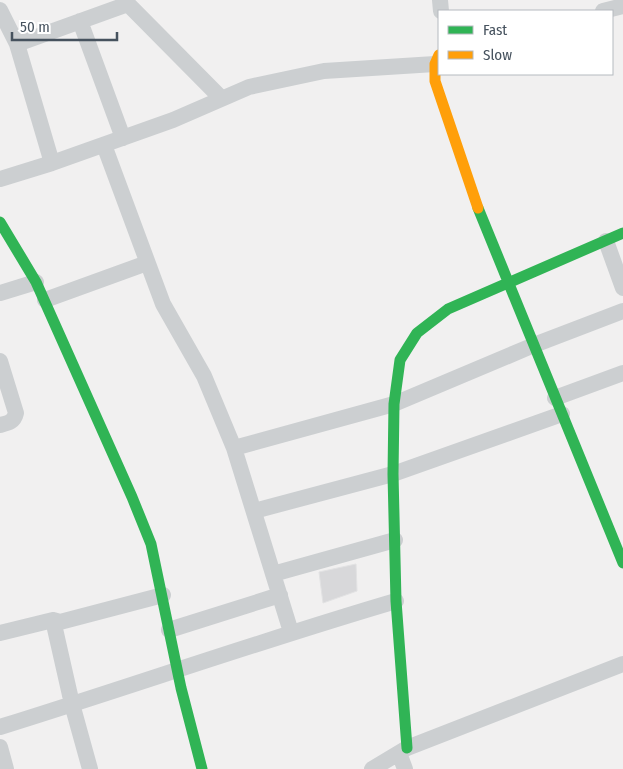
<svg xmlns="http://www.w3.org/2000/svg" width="623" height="769" font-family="'Fira Sans Condensed',sans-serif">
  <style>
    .building { fill: #d8d8da; stroke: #e2e2e3 }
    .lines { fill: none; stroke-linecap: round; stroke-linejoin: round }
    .street { stroke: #cccfd1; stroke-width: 16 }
    .fast { stroke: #30b455; stroke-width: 11 }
    .slow { stroke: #ff9f0a; stroke-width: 11 }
  </style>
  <rect width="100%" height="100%" fill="#f1f0f0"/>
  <path class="building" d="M 356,564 L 357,591 L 323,603 L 319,572 Z"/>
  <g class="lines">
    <path class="street" d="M 124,0 L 221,98
      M 440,0 L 441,11
      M 0,10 L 17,44 L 52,163
      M 603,11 L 623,6
      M 80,21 L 123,138
      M 17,44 L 128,4
      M 104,145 L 163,304 L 204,376 L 234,448 L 291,632
      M 0,179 L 52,163 L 173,120 L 249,87 L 324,71 L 435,64
      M 606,241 L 623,288
      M 0,293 L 36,282
      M 45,300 L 147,263
      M 0,361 L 16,413 C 14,422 8,423 0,425
      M 555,398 L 623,373
      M 234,448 L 394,404 L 534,345 L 623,311
      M 254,511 L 393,474 L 562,414
      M 273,574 L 395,540
      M 53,620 L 72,704 L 90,769
      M 169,630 L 280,595
      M 0,633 L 53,620 L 60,622 L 163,595
      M 0,727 C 132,686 263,640 396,601
      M 0,747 L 6,769
      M 399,753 L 405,769
      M 372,769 L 407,748 L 623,664"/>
    <path class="fast" d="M 478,208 L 623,563
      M 0,222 L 36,282 L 132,497 L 151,544 L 181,688 L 202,769
      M 407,748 L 396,601 L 393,474 L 394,404 L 400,360 L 417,333 L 448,309 L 623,233"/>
    <path class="slow" d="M 439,55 L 435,64 L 435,81 L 478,208"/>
  </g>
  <rect x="438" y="10" width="175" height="65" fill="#ffffff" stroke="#b5babf"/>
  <rect x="448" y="26" width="25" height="8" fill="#30b455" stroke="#b5babf"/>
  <text x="483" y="35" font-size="15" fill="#46525e">Fast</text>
  <rect x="448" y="51" width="25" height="8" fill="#ff9f0a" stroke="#b5babf"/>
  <text x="483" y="60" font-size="15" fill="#46525e">Slow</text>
  <path d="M12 32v8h105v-8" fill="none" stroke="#46525e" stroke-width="2.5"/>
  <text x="20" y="32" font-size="15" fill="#46525e" stroke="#ffffff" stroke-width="4" paint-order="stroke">50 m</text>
</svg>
